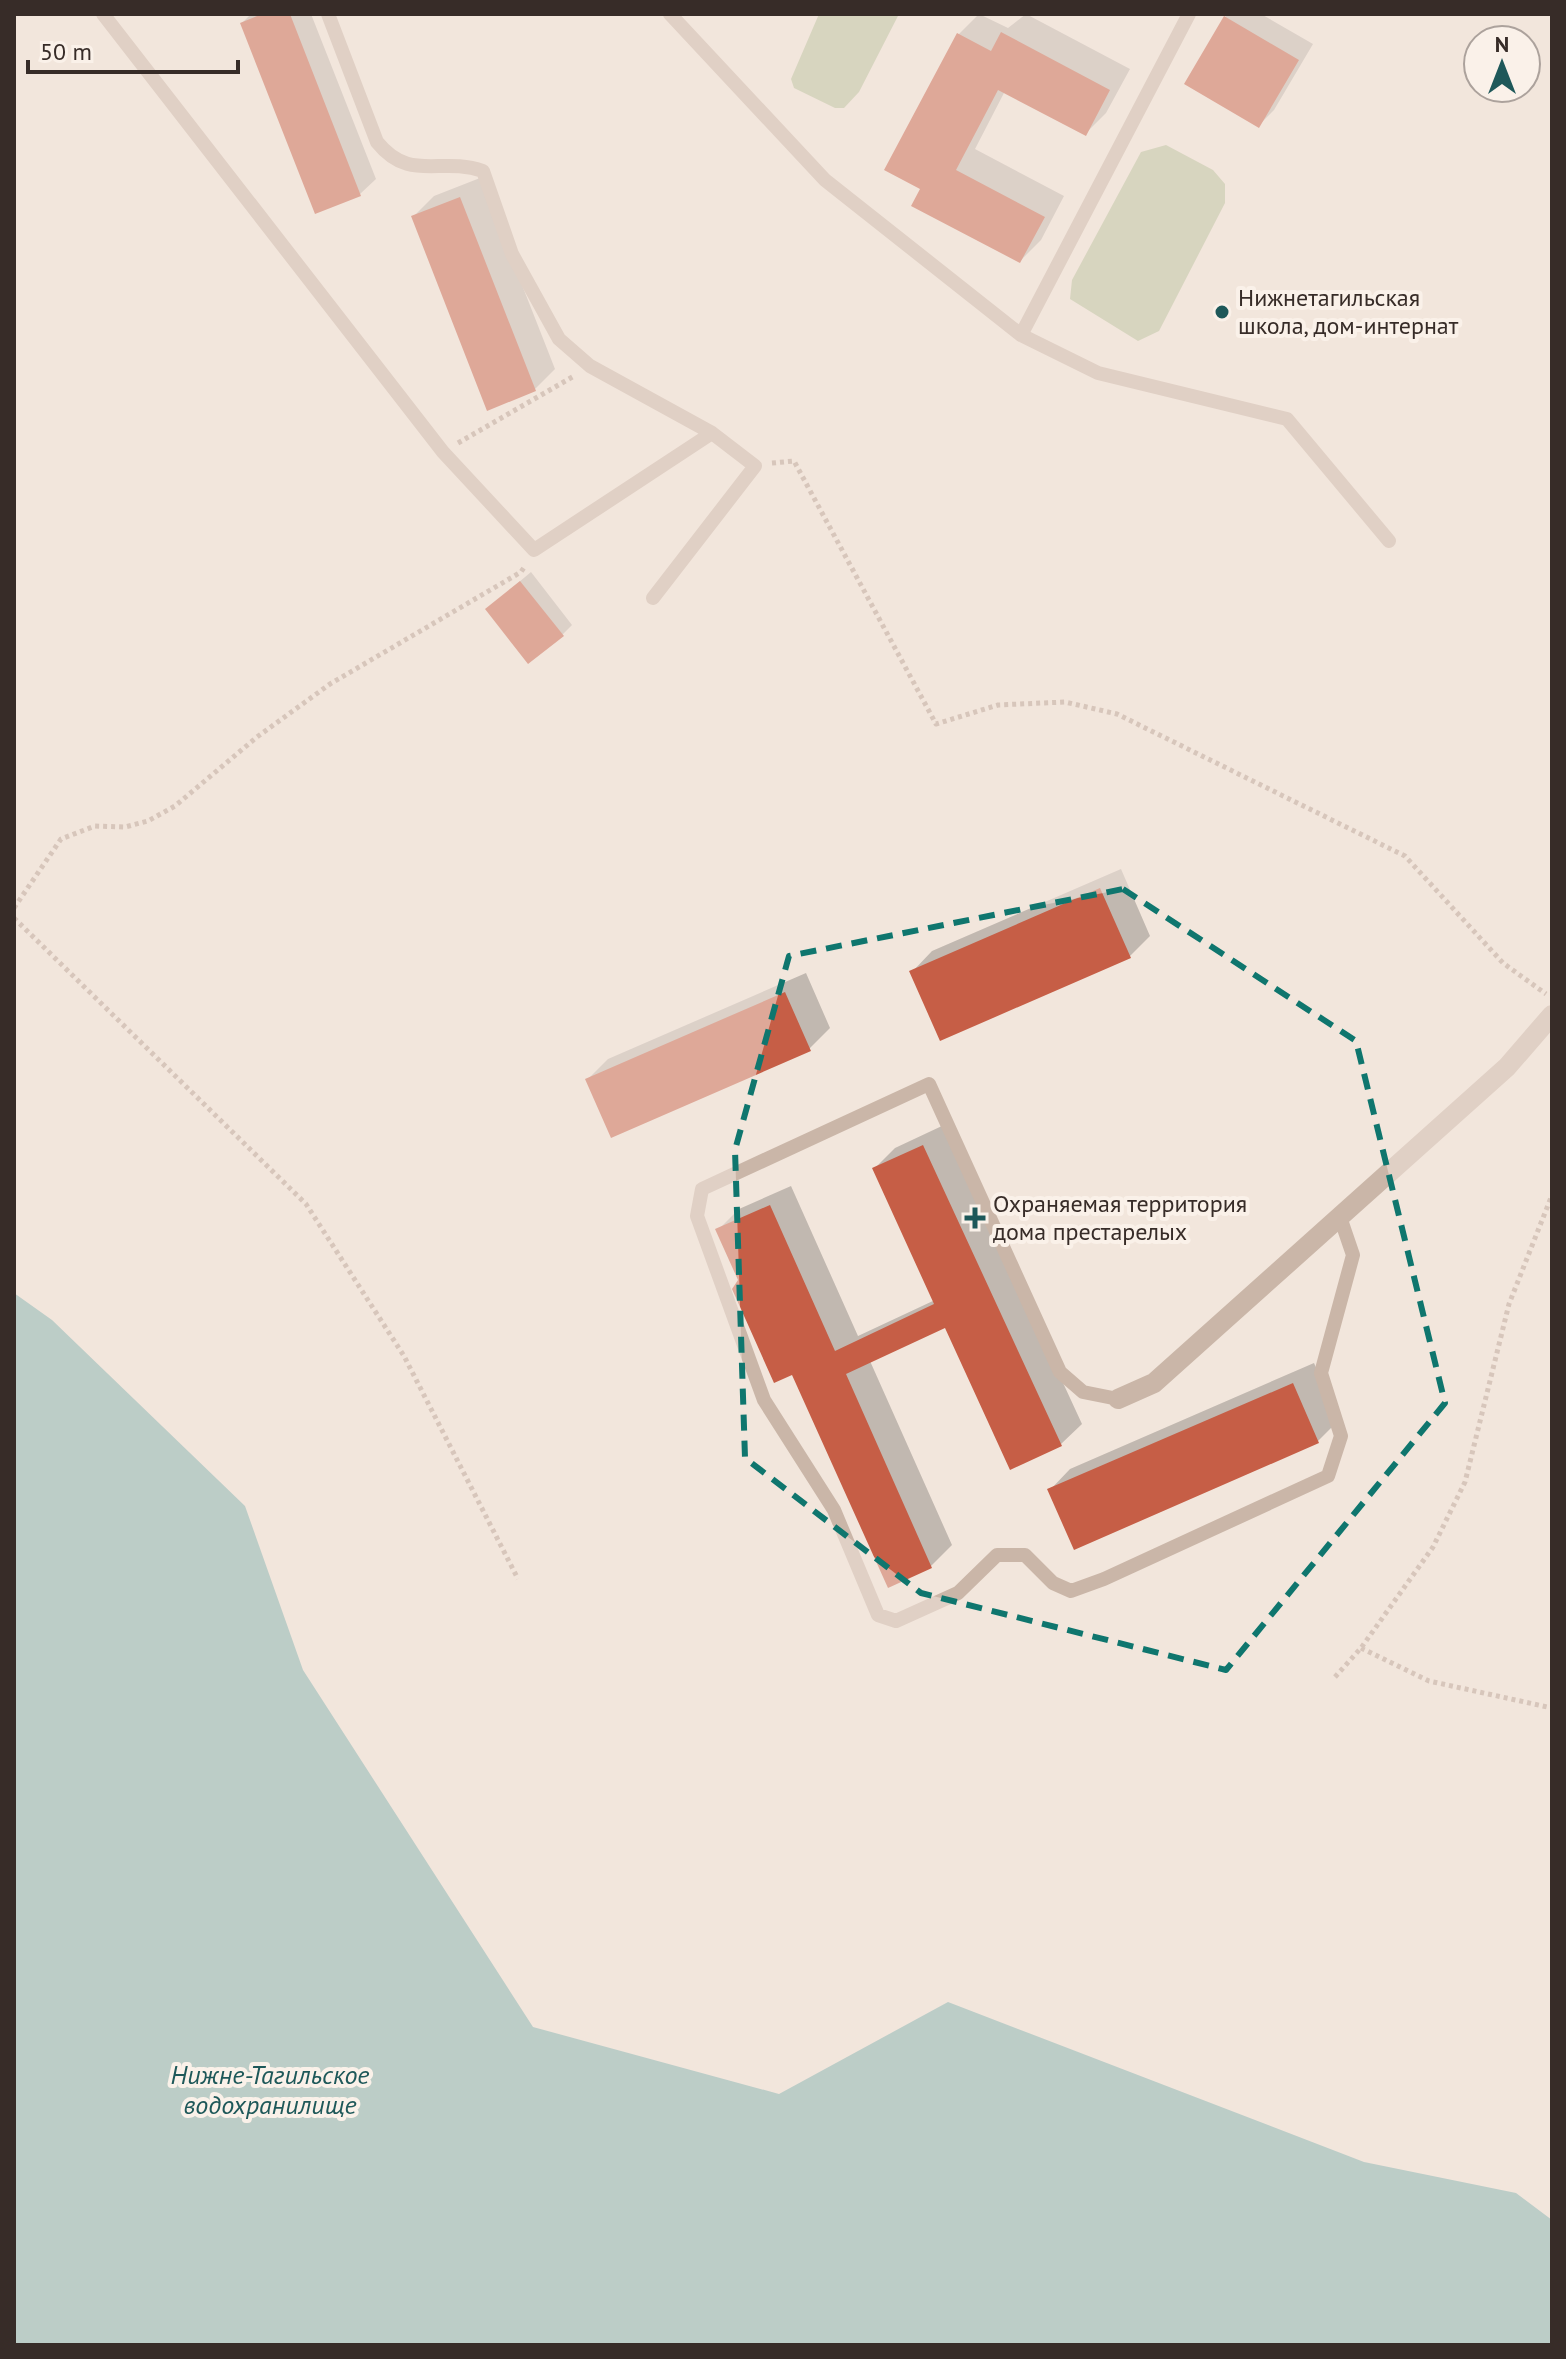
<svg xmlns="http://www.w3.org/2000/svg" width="1566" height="2359" font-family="'PT Sans',sans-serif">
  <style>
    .green { fill: #b7c19c }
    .water { fill: #7bafae }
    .shadow { fill: #0003 }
    .building { fill: #c65e46 }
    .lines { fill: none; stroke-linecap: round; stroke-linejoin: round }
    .path { stroke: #b69f92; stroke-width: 5; stroke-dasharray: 4 4; stroke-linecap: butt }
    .service { stroke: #cab6a8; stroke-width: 14 }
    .minor { stroke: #cab6a8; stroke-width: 20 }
    .marked { fill: none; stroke: #0f766e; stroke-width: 6; stroke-dasharray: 16 10; stroke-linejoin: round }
    .poi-dot { fill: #1e5859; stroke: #faf1e9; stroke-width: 3 }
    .labels { text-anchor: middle; stroke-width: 8; stroke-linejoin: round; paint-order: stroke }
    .poi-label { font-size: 24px; fill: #372c28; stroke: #faf1e9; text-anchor: start }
    .water-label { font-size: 26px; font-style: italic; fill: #1e5859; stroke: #faf1e9 }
  </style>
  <rect width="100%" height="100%" fill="#f2e6dc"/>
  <path class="green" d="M 819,14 L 899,14 L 859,92 L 844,108 L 835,108 L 794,88 L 791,79 Z
    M 1166,145 L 1213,170 L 1225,184 L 1225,203 L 1159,331 L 1138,341 L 1070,299 L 1072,280 L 1141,152 Z"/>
  <path class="water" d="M 14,1293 L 52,1320 L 245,1506 L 303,1670 L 533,2027 L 779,2094 L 948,2002 L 1364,2162 L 1516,2193 L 1552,2220 L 1552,2345 L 14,2345 Z"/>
  <path class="shadow" d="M 251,14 L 311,14 L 376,179 L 360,194 L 242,23 Z
    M 979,14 L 1008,28 L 1026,14 L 1130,69 L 1106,113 L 1085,134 L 1005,91 L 975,149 L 1064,196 L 1041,240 L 1020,261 L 923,188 L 959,34 Z
    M 1229,14 L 1261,14 L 1313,44 L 1274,110 L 1259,125 L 1225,17 Z
    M 480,178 L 555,369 L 534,390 L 413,217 L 434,196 Z
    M 531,572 L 572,625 L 562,635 L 487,609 Z
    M 1121,869 L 1150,936 L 1130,956 L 912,972 L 932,951 Z
    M 806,973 L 830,1028 L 809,1049 L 588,1079 L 608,1059 Z
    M 944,1125 L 1082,1424 L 1061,1444 L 946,1325 L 870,1361 L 952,1545 L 931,1566 L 889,1585 L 793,1372 L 740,1280 L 718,1230 L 739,1209 L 791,1186 L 858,1336 L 935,1300 L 874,1169 L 895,1148 Z
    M 1314,1363 L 1339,1420 L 1318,1441 L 1050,1490 L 1070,1469 Z"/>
  <path class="building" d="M 262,14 L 290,14 L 361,196 L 315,214 L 240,23 Z
    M 1224,16 L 1299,60 L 1259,128 L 1184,84 Z
    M 1001,32 L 1110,90 L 1086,136 L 998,90 L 956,170 L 1045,217 L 1020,263 L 911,206 L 920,189 L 884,170 L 957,33 L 991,51 Z
    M 460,197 L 536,391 L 487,411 L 411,216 Z
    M 520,581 L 564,636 L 528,664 L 485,609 Z
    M 1100,888 L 1131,958 L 940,1041 L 909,971 Z
    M 785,992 L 811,1051 L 611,1138 L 585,1079 Z
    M 923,1145 L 1062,1446 L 1010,1470 L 945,1328 L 846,1374 L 932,1568 L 888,1588 L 792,1375 L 774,1383 L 732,1289 L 738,1280 L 715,1229 L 770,1205 L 835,1351 L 934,1304 L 872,1168 Z
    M 1293,1383 L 1319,1443 L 1074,1550 L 1047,1489 Z"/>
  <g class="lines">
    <path class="path" d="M 458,443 L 574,376
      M 772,463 L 794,461 L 936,724 L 998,705 L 1065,702 L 1117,714 L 1405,856 L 1503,963 L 1546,994
      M 14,908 L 61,839 L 95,826 L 125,827 L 148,821 L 175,806 L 257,737 L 330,684 L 521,572 L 525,566
      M 14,918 L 306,1204 L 404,1356 L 518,1579
      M 1361,1648 L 1429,1681 L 1552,1708
      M 1335,1677 L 1361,1648 L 1433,1547 L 1465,1482 L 1509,1304 L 1552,1195"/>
    <path class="service" d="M 103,14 L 443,452 L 534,550 L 712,433
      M 328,14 L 377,142 C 410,183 440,156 483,171 L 512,254 L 559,339 L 590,366 L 712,433 L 755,466 L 653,598
      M 670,14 L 825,180 L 1021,335 L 1189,14
      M 1021,335 L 1098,373 L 1287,419 L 1389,541
      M 1118,1399 L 1083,1392 L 1060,1372 L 929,1084 L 702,1189 L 697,1216 L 764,1400 L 834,1510 L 878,1615 L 896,1621 L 958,1593 L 997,1555 L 1025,1555 L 1053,1583 L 1071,1591 L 1104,1579 L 1328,1476 L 1341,1436 L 1321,1373 L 1353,1255 L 1340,1217"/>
    <path class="minor" d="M 1118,1399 L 1154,1383 L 1507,1067 L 1552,1015"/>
  </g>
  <path d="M0 0H1566V2359H0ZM 1123,889 L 1356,1041 L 1445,1403 L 1226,1670 L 921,1593 L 745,1458 L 735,1150 L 789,956 Z" fill="#f2e6dc" fill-opacity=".55" fill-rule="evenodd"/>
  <path class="marked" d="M 1123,889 L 1356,1041 L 1445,1403 L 1226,1670 L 921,1593 L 745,1458 L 735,1150 L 789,956 Z"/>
  <g class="poi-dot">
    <circle cx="1222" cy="312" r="8"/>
    <path d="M971 1206h8v8h8v8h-8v8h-8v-8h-8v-8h8z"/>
  </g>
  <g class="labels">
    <g class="poi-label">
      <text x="1238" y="306">Нижнетагильская<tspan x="1238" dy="28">школа, дом-интернат</tspan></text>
      <text x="993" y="1212">Охраняемая территория<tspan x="993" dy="28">дома престарелых</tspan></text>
    </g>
    <g class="water-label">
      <text x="270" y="2084">Нижне-Тагильское<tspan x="270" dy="30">водохранилище</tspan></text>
    </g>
  </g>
  <rect width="1566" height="2359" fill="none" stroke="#372c28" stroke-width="32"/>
  <g transform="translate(1502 64)"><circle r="38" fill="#faf1e9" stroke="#aca29c" stroke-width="2"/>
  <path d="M0-6L14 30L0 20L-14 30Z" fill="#1e5859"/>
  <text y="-12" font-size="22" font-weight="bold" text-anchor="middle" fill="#372c28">N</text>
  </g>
  <path d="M28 60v12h210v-12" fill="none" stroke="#372c28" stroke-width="4"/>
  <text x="40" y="60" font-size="24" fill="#372c28" stroke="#faf1e9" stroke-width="6" paint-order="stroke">50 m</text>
</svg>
